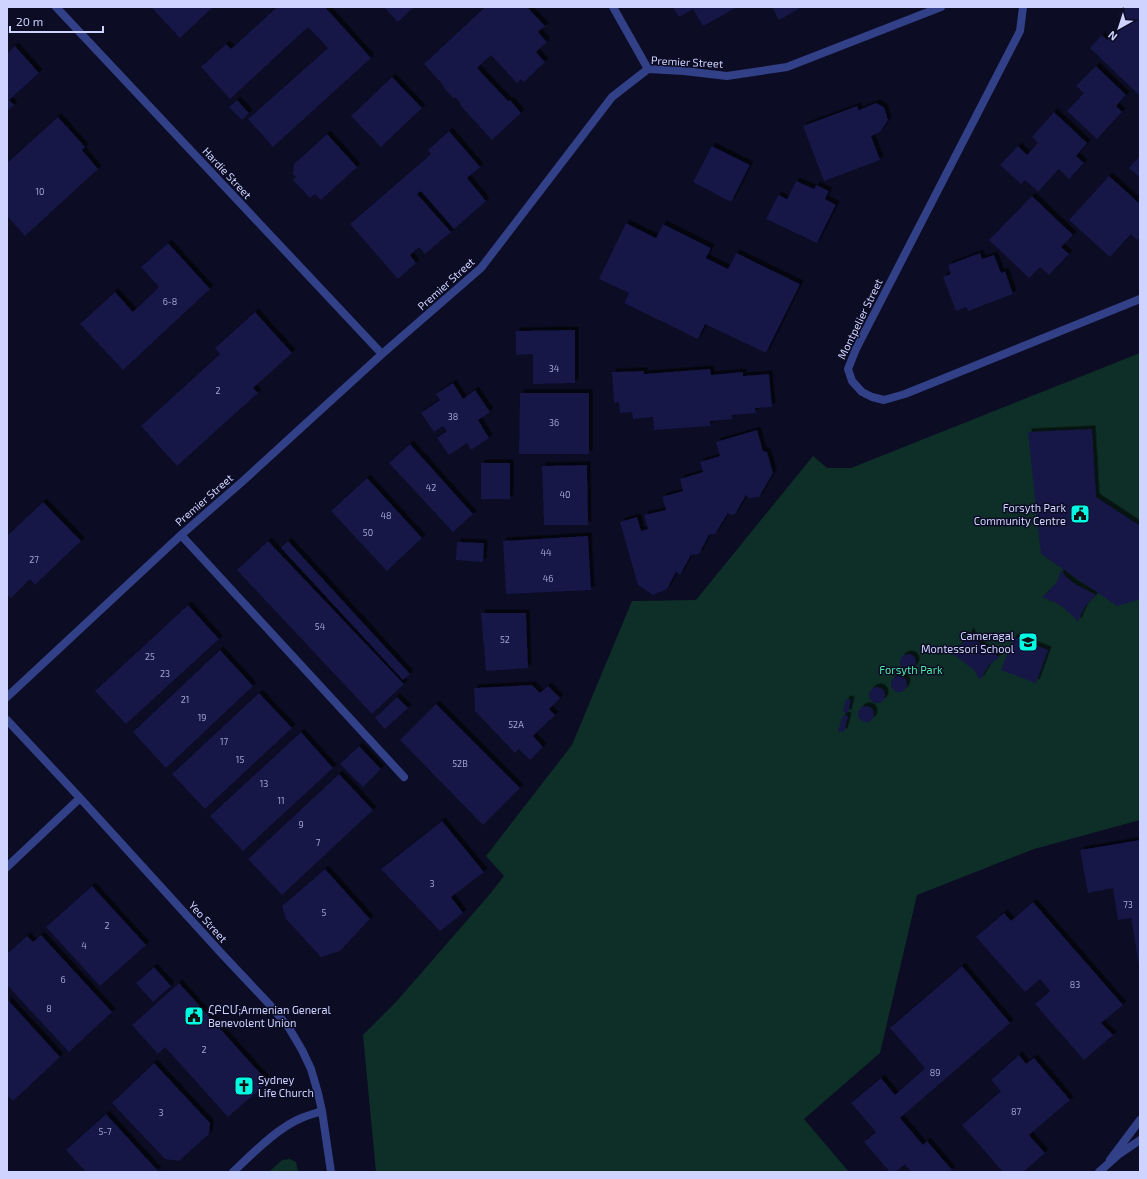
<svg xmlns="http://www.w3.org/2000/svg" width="1147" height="1179" font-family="'Exo 2','Noto Sans Armenian',sans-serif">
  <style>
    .green { fill: #0e2f27 }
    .building { fill: #161647; filter: url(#shadow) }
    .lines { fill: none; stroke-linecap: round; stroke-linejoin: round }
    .lane { stroke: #324088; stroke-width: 8 }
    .street { stroke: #324088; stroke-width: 8 }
    .labels { text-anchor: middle; stroke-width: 3; stroke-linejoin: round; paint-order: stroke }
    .number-label { font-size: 9px; fill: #a1a4d1 }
    .street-label { font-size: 11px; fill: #cfd3ff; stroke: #0c0c24 }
    .poi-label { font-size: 11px; fill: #cfd3ff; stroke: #0c0c24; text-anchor: end }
    .park-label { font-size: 11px; fill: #4feba6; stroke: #0c0c24 }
  </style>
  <defs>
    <filter id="shadow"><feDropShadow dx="3.5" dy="-3.5" stdDeviation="0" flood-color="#0009"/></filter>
  </defs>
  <rect width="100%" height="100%" fill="#0c0c24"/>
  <path class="green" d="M 1140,353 L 1140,820 L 1034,849 L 917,895 L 880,1053 L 804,1119 L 849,1172 L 376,1172 L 363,1035 L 396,1002 L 490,894 L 504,876 L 486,856 L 572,745 L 632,601 L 696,600 L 813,456 L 827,468 L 851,468 Z
    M 290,1159 L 296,1162 L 298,1172 L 269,1172 L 282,1160 Z"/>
  <path class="building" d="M 151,7 L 213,7 L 180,38 Z
    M 277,7 L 325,7 L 371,58 L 273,147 L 248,119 L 328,48 L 308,27 L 230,99 L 201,67 L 226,44 L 231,49 Z
    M 384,7 L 414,7 L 398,22 Z
    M 485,7 L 527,7 L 545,26 L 538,32 L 547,42 L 536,52 L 545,62 L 524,82 L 521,79 L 517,83 L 491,55 L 477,68 L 508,101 L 510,100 L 521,113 L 492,140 L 460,105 L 461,104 L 455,97 L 454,99 L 443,87 L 444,86 L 424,64 Z
    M 673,7 L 737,7 L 703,26 L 693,9 L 679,17 Z
    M 772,7 L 802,7 L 779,20 Z
    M 1126,7 L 1140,7 L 1140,96 L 1090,48 L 1102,35 L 1107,40 L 1125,21 L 1119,15 Z
    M 15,46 L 39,73 L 9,100 L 14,105 L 7,111 L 7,54 Z
    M 1096,66 L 1126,95 L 1116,106 L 1122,112 L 1097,139 L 1067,111 L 1084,93 L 1076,86 Z
    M 392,77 L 422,108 L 381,147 L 351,116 Z
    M 237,100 L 249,113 L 242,120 L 229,107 Z
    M 876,103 L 884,107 L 888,120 L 880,132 L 871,136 L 880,160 L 824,181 L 803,126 L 857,106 L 859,110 Z
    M 1054,112 L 1087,143 L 1076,156 L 1084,163 L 1069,179 L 1059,169 L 1038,192 L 1025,180 L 1021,184 L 1000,165 L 1018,146 L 1027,155 L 1038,143 L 1032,137 Z
    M 58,117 L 85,147 L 82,150 L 98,169 L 25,236 L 7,216 L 7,163 Z
    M 449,131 L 480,167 L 467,178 L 486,201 L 454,229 L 421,191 L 417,194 L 451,232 L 425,254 L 419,247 L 410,255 L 416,263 L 398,279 L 350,224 L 431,154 L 428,150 Z
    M 327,134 L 357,167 L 321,200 L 315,194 L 310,198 L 293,180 L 296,177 L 293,174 L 294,164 Z
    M 712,146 L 750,165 L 731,202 L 693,182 Z
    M 1140,156 L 1140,178 L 1129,168 Z
    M 1109,176 L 1140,204 L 1140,237 L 1137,240 L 1131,234 L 1110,257 L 1069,220 Z
    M 796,181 L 814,189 L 816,185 L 829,191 L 825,199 L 836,205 L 817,243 L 766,219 L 778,195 L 787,199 Z
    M 1032,196 L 1073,235 L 1061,247 L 1069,254 L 1049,275 L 1040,267 L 1029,278 L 989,240 Z
    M 626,223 L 656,238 L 663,224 L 711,248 L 706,258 L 728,269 L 736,253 L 800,284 L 766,353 L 705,324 L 698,339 L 624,303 L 629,293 L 599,279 Z
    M 168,243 L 210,289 L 123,370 L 80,324 L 115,292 L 133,312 L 159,287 L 141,267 Z
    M 980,253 L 982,259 L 994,255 L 1001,273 L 1005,271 L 1013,294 L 968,311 L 966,307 L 956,311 L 943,277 L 951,274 L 948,265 Z
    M 255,312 L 292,353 L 253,388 L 258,393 L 177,466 L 141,426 L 220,354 L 215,348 Z
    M 575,330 L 575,383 L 533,384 L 533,354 L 516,355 L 516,331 Z
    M 710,369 L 711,375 L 743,372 L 743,376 L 769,374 L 772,407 L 755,408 L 756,413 L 732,415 L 732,419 L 710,421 L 710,426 L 654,430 L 653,417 L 633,419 L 632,412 L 620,413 L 619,402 L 614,403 L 612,372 L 644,371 L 644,374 Z
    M 453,383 L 463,399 L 475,390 L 490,412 L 478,420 L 489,438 L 471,450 L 467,443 L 449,455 L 437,438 L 447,431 L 443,426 L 434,432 L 421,413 L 440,400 L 436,394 Z
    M 520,393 L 589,393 L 589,454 L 519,454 Z
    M 1092,429 L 1096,497 L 1140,526 L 1140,599 L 1117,606 L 1041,554 L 1028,432 Z
    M 757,430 L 763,451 L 767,452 L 773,473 L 759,497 L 749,498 L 746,495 L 735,514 L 731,515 L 728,513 L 715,534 L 709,535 L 699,554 L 691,555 L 680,575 L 676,572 L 667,589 L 653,595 L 638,585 L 620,522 L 637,517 L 641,531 L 648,529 L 644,515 L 666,510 L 662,497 L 683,491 L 680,479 L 703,472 L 700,462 L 720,456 L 716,442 Z
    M 410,444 L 473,514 L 453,532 L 389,463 Z
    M 481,463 L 510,463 L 510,499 L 481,499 Z
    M 587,465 L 588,525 L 544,525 L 542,466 Z
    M 367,478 L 422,538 L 387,571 L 331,511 Z
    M 43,502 L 81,541 L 35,585 L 30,579 L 11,598 L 7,594 L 7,536 Z
    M 588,536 L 591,590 L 506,594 L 503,541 Z
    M 268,541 L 404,684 L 372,714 L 237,570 Z
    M 288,541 L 410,674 L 403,680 L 281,548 Z
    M 457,542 L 484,543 L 483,562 L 456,560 Z
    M 1061,570 L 1066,577 L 1075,584 L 1096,595 L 1086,605 L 1082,612 L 1078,622 L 1075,618 L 1063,607 L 1056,603 L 1042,597 L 1047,593 L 1057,582 Z
    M 188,605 L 219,639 L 126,724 L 95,691 Z
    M 481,613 L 526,613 L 528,668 L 486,671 Z
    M 970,631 L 974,638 L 981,645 L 999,657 L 989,665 L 980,680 L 974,670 L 956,656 L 950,654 L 965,641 Z
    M 1014,637 L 1048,650 L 1036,683 L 1001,670 Z
    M 220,650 L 253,686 L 166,768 L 133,732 Z
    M900 662a8 8 0 1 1 16 0a8 8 0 1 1-16 0Z
    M891 684a8 8 0 1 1 16 0a8 8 0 1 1-16 0Z
    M 532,685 L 540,693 L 548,686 L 560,698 L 549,709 L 555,715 L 533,736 L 543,747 L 530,760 L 519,749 L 515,753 L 475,711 L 474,688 Z
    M869 695a8 8 0 1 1 16 0a8 8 0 1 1-16 0Z
    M 259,693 L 292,728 L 205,809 L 172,774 Z
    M 397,697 L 408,708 L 385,729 L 375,718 Z
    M 846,699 L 851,700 L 848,713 L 843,712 Z
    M 436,704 L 520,788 L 483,825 L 400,740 Z
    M858 714a8 8 0 1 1 16 0a8 8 0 1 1-16 0Z
    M 843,715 L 848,716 L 844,732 L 838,731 Z
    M 301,732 L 333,768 L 243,851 L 210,816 Z
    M 359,746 L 381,769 L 363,787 L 340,764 Z
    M 339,774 L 373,810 L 282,895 L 248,859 Z
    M 442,821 L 484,872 L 451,897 L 463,913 L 440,931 L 381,869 Z
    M 1140,840 L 1140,965 L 1139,966 L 1131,918 L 1118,920 L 1113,888 L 1088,893 L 1080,850 Z
    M 325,869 L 370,919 L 340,951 L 321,957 L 286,919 L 282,906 Z
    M 92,886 L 146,945 L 100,986 L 46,927 Z
    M 1033,902 L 1123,1005 L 1101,1023 L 1113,1035 L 1084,1060 L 1035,1004 L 1050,991 L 1040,979 L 1025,992 L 976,937 L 1004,913 L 1011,921 Z
    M 41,935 L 112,1012 L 69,1052 L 7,985 L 7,954 L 27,936 L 33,942 Z
    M 962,966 L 1010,1023 L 900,1118 L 923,1145 L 927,1141 L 952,1170 L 950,1172 L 911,1172 L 905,1164 L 896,1172 L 890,1172 L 864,1142 L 876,1132 L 851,1103 L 881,1078 L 895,1095 L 925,1068 L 890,1028 Z
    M 154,967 L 171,986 L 153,1002 L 136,983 Z
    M 179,983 L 268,1082 L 228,1117 L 165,1047 L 158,1054 L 132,1025 Z
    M 7,999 L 60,1057 L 13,1101 L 7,1095 Z
    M 1019,1055 L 1026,1064 L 1034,1058 L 1070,1100 L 1029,1135 L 1045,1153 L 1023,1172 L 1003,1172 L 962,1125 L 1001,1091 L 991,1080 Z
    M 154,1063 L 210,1123 L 209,1134 L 179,1161 L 165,1159 L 112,1103 Z
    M 106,1114 L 158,1171 L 156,1172 L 86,1172 L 66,1150 Z"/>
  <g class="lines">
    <path class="lane" d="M 181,535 L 404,777
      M 1110,1160 L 1140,1120"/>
    <path class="street" d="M 56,7 L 382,354
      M 613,7 L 648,69
      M 1023,7 L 1020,31 L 856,349 L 848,369 L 852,381 L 862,392 L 872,397 L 884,400 L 905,394 L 1140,299
      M 7,697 L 181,535 L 243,481 L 382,354 L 481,268 L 612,97 L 648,69 L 684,71 L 727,76 L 787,67 L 941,7
      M 7,720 L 80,798 L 222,954 L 270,1005 L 289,1028 L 302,1050 L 311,1069 L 318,1093 L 322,1111 L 331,1172
      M 7,867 L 80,798
      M 233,1172 C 250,1156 266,1139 285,1127 C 296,1119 309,1115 322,1111
      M 1099,1172 L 1118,1155 L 1140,1140"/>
  </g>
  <defs>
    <symbol id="civic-square" viewBox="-11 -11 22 22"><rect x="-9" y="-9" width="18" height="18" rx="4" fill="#00fae2" stroke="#0c0c24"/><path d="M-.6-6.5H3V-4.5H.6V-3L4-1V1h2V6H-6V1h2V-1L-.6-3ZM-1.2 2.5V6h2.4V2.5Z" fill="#111"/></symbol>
    <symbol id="school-square" viewBox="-11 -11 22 22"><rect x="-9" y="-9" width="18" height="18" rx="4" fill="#00fae2" stroke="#0c0c24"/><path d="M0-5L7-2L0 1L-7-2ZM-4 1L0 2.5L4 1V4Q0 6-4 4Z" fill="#111"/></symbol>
    <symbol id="church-square" viewBox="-11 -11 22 22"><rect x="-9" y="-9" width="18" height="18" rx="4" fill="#00fae2" stroke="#0c0c24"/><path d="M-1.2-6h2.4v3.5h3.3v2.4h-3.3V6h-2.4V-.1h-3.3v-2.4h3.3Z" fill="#111"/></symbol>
  </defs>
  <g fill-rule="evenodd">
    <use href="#civic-square" x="1069" y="503" width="22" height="22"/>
    <use href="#school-square" x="1017" y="631" width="22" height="22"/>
    <use href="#civic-square" x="183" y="1005" width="22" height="22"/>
    <use href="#church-square" x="233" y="1075" width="22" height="22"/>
  </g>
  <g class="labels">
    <g class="number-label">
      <text x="40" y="195">10</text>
      <text x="170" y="305">6-8</text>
      <text x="554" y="372">34</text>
      <text x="218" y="394">2</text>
      <text x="453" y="420">38</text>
      <text x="554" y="426">36</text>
      <text x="431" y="491">42</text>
      <text x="565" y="498">40</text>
      <text x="386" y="519">48</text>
      <text x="368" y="536">50</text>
      <text x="546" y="556">44</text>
      <text x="34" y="563">27</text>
      <text x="548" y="582">46</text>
      <text x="320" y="630">54</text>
      <text x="505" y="643">52</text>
      <text x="150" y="660">25</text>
      <text x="165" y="677">23</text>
      <text x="185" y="703">21</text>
      <text x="202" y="721">19</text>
      <text x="516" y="728">52A</text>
      <text x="224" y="745">17</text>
      <text x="240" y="763">15</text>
      <text x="460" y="767">52B</text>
      <text x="264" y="787">13</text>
      <text x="281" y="804">11</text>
      <text x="301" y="828">9</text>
      <text x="318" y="846">7</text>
      <text x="432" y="887">3</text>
      <text x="1128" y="908">73</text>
      <text x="324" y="916">5</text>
      <text x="107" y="929">2</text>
      <text x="84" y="949">4</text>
      <text x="63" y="983">6</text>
      <text x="1075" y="988">83</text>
      <text x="49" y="1012">8</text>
      <text x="204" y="1053">2</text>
      <text x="935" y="1076">89</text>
      <text x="1016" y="1115">87</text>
      <text x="161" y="1116">3</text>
      <text x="105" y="1135">5-7</text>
    </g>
    <g class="street-label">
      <text transform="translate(687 62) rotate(3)" y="4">Premier Street</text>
      <text transform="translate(227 173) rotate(47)" y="4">Hardie Street</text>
      <text transform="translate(446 284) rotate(-42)" y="4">Premier Street</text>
      <text transform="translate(860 319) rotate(-64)" y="4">Montpelier Street</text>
      <text transform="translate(204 500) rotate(-41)" y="4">Premier Street</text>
      <text transform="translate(208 922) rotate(48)" y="4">Yeo Street</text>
    </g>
    <g class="poi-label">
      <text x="1066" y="512">Forsyth Park<tspan x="1066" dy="13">Community Centre</tspan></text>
      <text x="1014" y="640">Cameragal<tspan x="1014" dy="13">Montessori School</tspan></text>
      <text x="208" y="1014" text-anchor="start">ՀԲԸՄ;Armenian General<tspan x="208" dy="13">Benevolent Union</tspan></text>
      <text x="258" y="1084" text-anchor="start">Sydney<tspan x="258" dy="13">Life Church</tspan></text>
    </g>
    <g class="park-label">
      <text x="911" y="674">Forsyth Park</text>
    </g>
  </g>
  <rect width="1147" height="1179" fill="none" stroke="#cfd3ff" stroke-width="16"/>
  <g transform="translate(1119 28) rotate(219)" stroke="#0c0c24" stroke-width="3" paint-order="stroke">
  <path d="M0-3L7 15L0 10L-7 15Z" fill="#cfd3ff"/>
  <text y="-6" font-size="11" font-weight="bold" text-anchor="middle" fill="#cfd3ff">N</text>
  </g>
  <path d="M10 26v6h93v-6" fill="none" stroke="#cfd3ff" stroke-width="2"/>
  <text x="16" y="26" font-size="12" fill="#cfd3ff" stroke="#0c0c24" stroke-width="3" paint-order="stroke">20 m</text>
</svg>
